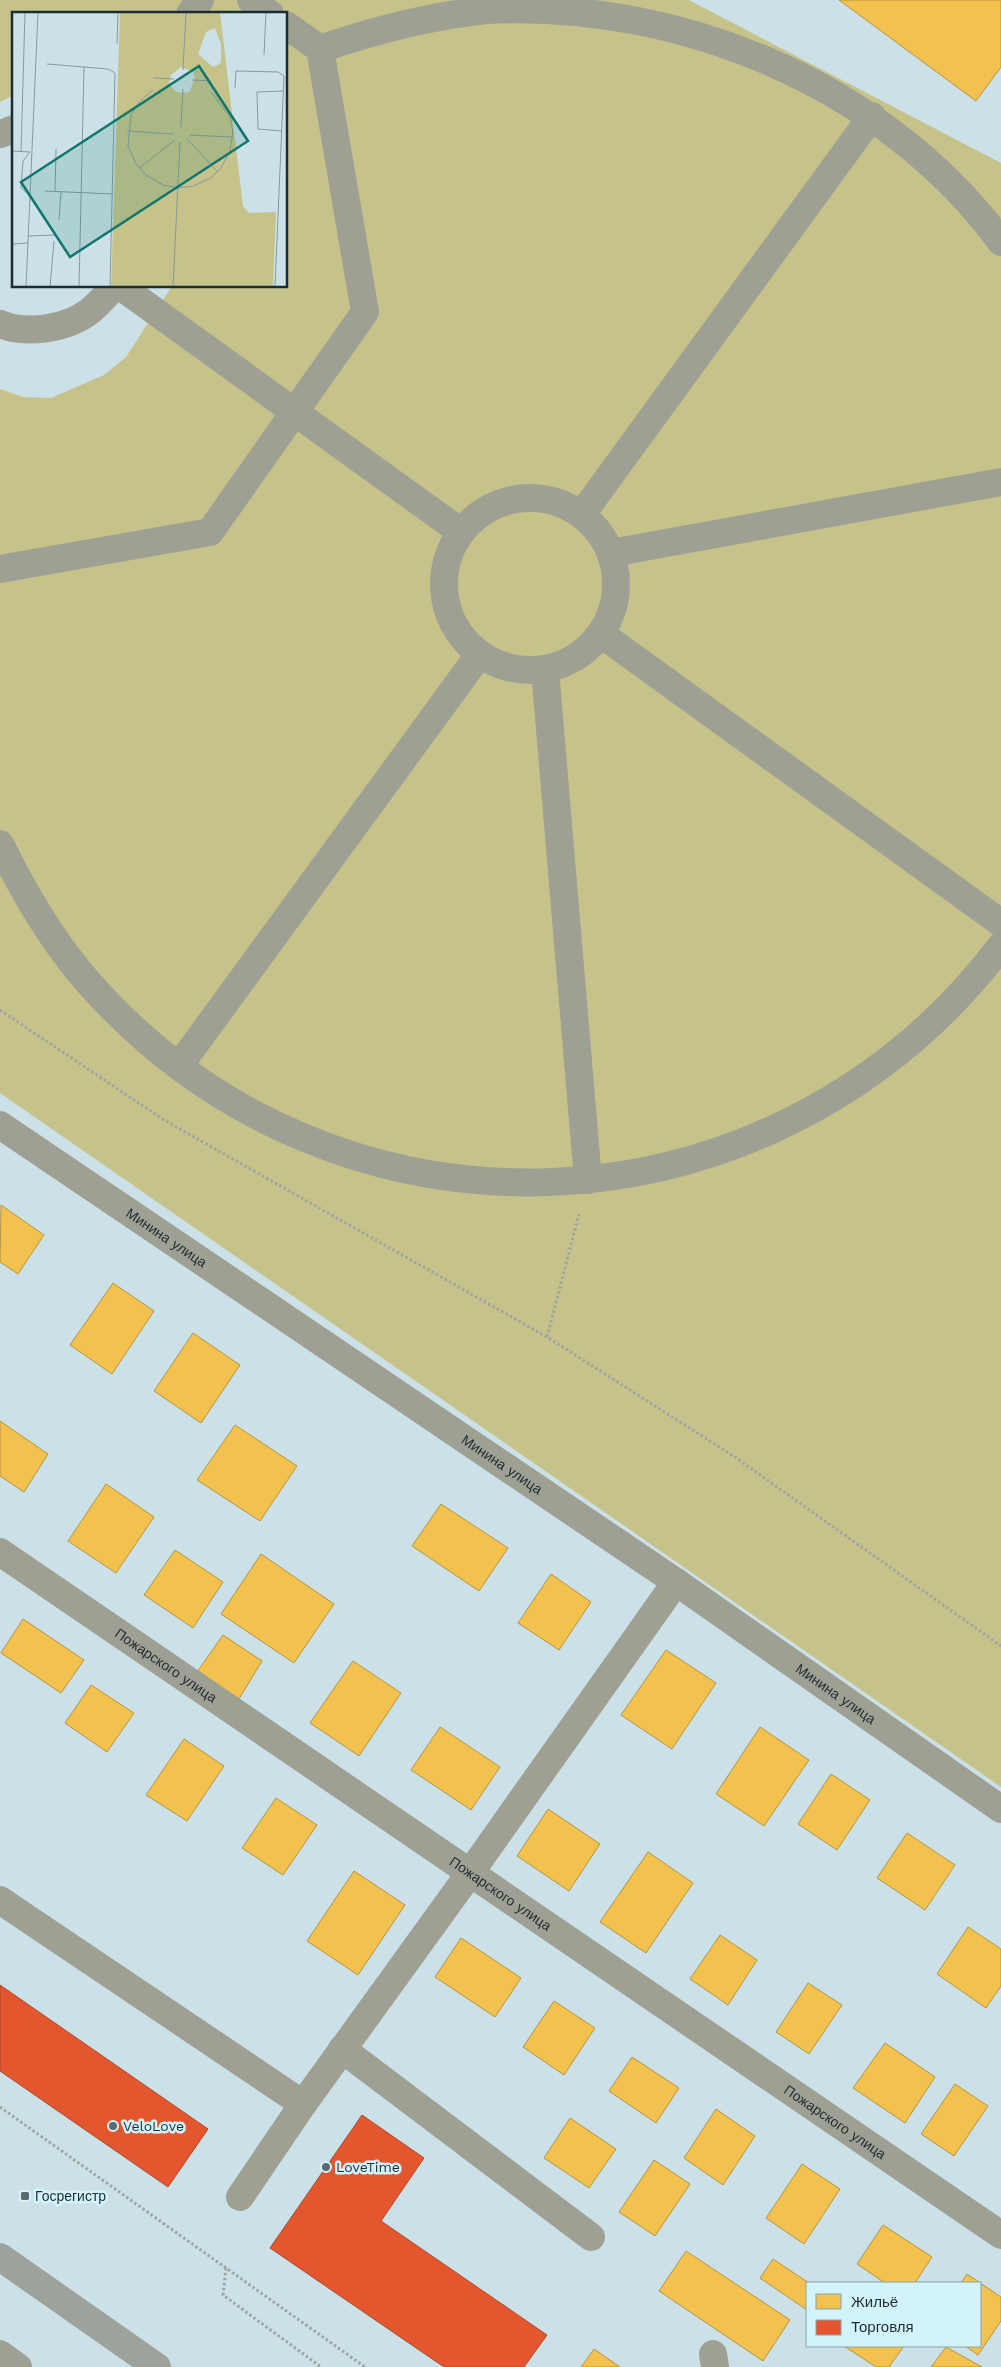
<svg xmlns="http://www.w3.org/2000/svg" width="1001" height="2367" font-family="'Work Sans',sans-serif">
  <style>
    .forest { fill: #c6c38a }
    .homes { fill: #f2c14e; stroke: #b29445 }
    .shops { fill: #e4572e; stroke: #a84a2f }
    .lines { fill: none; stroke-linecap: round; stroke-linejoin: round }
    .path { stroke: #9ea5a1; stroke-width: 3; stroke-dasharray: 2.5 2.5; stroke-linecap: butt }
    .minor { stroke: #9fa094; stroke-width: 28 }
    .major { stroke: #9da29a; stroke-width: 28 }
    .poi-dot { fill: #5a6b70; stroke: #d3f3fc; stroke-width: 2 }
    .labels { text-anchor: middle; stroke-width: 5; stroke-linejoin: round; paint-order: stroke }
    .street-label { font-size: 14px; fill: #1d2c30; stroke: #d3f3fc }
    .poi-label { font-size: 14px; fill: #1d2c30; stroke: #d3f3fc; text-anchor: start }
    .inset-road { fill: none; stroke: #86999e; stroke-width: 1 }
    .view { fill: #0f766e; fill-opacity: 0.15; stroke: #0f766e; stroke-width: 2.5 }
    .inset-edge { fill: none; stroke: #1d2c30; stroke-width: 2.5 }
  </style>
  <rect width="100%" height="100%" fill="#cce1e7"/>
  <path class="forest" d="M 0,0 L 689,0 L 1001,163 L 1001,1787 L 0,1093 L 0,389 L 23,397 L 51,398 L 104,375 L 126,357 L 172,286 L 286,286 L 286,14 L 14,14 L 14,95 L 0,102 Z"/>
  <path class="homes" d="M 839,0 L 1001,0 L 1001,67 L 976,101 Z
    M 1,1205 L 44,1235 L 18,1274 L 0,1262 Z
    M 113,1283 L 154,1311 L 112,1374 L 70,1345 Z
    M 193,1333 L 240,1365 L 201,1423 L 154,1391 Z
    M 0,1421 L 48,1454 L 24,1492 L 0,1476 Z
    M 235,1425 L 297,1466 L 260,1521 L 197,1480 Z
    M 106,1484 L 154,1517 L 116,1573 L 68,1541 Z
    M 441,1504 L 508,1548 L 479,1591 L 412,1546 Z
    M 175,1550 L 223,1582 L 193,1628 L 144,1595 Z
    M 261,1554 L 334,1604 L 294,1663 L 221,1614 Z
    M 551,1574 L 591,1602 L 559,1650 L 518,1623 Z
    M 23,1619 L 84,1660 L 61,1693 L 1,1653 Z
    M 223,1635 L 262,1661 L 239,1699 L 197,1672 Z
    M 666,1650 L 716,1683 L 672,1749 L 621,1715 Z
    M 353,1661 L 401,1693 L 359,1756 L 310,1723 Z
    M 91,1685 L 134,1713 L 107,1752 L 65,1723 Z
    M 440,1727 L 500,1767 L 471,1810 L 411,1770 Z
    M 760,1727 L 809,1760 L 764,1826 L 716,1794 Z
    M 184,1739 L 224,1766 L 187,1821 L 146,1795 Z
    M 831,1774 L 870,1800 L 837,1850 L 798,1824 Z
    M 276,1798 L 317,1825 L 283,1875 L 242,1848 Z
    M 548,1809 L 600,1844 L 569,1891 L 517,1856 Z
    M 907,1833 L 955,1865 L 925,1910 L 877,1878 Z
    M 648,1852 L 693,1883 L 646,1953 L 600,1922 Z
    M 354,1871 L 405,1905 L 358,1975 L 307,1941 Z
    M 968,1927 L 1001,1949 L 1001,1986 L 986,2008 L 937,1974 Z
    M 720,1935 L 757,1960 L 728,2005 L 690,1979 Z
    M 461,1938 L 521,1978 L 495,2017 L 435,1977 Z
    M 808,1983 L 842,2005 L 809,2054 L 776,2032 Z
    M 554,2001 L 595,2028 L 564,2075 L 523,2047 Z
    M 885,2043 L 935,2077 L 905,2123 L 853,2088 Z
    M 632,2057 L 679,2088 L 656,2123 L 609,2091 Z
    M 955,2084 L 988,2106 L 954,2156 L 921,2134 Z
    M 716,2109 L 755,2136 L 723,2185 L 684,2158 Z
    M 570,2118 L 616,2149 L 589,2188 L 544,2158 Z
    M 654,2160 L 690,2184 L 655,2236 L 619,2212 Z
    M 802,2164 L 840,2189 L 804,2244 L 766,2218 Z
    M 883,2225 L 932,2257 L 915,2283 L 885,2283 L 857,2264 Z
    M 686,2251 L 790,2320 L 763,2361 L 659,2291 Z
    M 773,2259 L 809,2283 L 807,2283 L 807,2310 L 760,2278 Z
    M 967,2274 L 1001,2297 L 1001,2321 L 978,2355 L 965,2346 L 980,2346 L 980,2283 L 961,2283 Z
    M 844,2346 L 904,2346 L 889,2367 L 876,2367 Z
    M 946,2347 L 982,2367 L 931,2367 Z
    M 594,2349 L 620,2367 L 581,2367 Z"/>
  <path class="shops" d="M 0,1985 L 208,2129 L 168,2187 L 0,2071 Z
    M 362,2115 L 424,2158 L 381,2221 L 547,2335 L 524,2367 L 444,2367 L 270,2248 Z"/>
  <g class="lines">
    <path class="path" d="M 0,1010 L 164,1120 L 547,1337 L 732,1455 L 1001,1646
      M 547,1337 L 579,1214
      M 0,2107 L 365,2367
      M 226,2268 L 223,2295 L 321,2367"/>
    <g class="minor">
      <path d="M 251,0 L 270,14"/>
      <path d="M 190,14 L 200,0"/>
      <path d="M 320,49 C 375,30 429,16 487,10 C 680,0 887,86 1001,242"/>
      <path d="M 0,134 L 14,129"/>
      <path d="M 120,286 L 461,532"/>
      <path d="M 0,324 C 26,335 67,329 90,311 C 99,304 107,294 115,286"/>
      <circle cx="530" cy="584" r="86"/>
      <path d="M 582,514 L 872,116"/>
      <path d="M 611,553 L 1001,482"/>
      <path d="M 0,569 L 210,532 L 365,312 L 320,49 L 286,25"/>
      <path d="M 601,634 L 1001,923"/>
      <path d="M 545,670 L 588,1180"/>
      <path d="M 0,844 C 24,893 52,941 88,982 C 337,1265 775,1244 1001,946"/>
      <path d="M 179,1066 L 479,655"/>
      <path id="s1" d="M 0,1125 L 676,1582 L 1001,1809"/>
      <path id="s2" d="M 0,1552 L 1001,2235"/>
      <path d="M 0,1900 L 303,2104"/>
      <path d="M 342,2049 L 591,2237"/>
      <path d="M 240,2197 L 303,2104 L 470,1873 L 676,1582"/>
      <path d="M 0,2354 L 18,2367"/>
      <path d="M 713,2354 L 715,2367"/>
    </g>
    <path class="major" d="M 0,2257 L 157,2367"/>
  </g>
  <g class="poi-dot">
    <circle cx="113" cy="2126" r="5"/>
    <circle cx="326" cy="2167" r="5"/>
    <rect x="20" y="2191" width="10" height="10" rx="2.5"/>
  </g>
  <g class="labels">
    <g class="street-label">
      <text dy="5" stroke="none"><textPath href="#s1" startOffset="201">Минина улица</textPath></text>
      <text dy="5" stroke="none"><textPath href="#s1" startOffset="606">Минина улица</textPath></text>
      <text dy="5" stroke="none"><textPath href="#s2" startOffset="201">Пожарского улица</textPath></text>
      <text dy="5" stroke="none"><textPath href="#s1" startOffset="1011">Минина улица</textPath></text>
      <text dy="5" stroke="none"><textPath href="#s2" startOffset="606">Пожарского улица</textPath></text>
      <text dy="5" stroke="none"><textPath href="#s2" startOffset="1011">Пожарского улица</textPath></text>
    </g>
    <g class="poi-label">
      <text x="123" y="2131">VeloLove</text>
      <text x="336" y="2172">LoveTime</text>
      <text x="35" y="2201">Госрегистр</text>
    </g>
  </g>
  <g transform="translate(12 12)">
    <rect width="275" height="275" fill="#cce1e7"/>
    <path d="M 108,0 L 208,0 L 231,194 L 237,201 L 264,200 L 261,275 L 99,275 ZM 203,16 L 209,32 L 209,48 L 208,52 L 201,55 L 186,42 L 194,20 ZM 169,55 L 181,60 L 183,65 L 178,79 L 174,81 L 164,80 L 157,72 L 159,63 Z" fill="#c6c38a" fill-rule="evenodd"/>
    <path class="inset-road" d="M 105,32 L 106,0M 252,43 L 254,0M 35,52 L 96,57 L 103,61 L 98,275M 171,58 L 174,0M 141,66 L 162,67M 180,68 L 199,69M 223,76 L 224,59 L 266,60 L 272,64 L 263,275M 141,78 L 128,89 L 119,103 L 116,134 L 124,152 L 134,163 L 151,173 L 166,176 L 181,174 L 199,166 L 209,156 L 218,139 L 221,120 L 218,105 L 199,80M 169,115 L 171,77M 115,119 L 161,122M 270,119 L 246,117 L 245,80 L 271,79M 177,123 L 221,125M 175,127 L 206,160M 0,139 L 18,140M 9,140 L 13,0M 127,156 L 163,128M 33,179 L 101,182M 43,180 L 44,137M 16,182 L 9,176 L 11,149 L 18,140M 47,208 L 49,180M 16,224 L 44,223M 0,232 L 16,231M 14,275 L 26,0M 38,275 L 42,229M 67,275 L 72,55M 161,275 L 168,130"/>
    <path class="view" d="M 187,54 L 236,129 L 58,245 L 9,170 Z"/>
    <rect width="275" height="275" class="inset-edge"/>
  </g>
  <rect x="806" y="2282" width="175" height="65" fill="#d3f3fc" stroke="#8aa3aa"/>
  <rect x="816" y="2294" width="25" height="15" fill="#f2c14e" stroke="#8aa3aa"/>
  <text x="851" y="2307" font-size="15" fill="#1d2c30">Жильё</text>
  <rect x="816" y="2320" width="25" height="15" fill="#e4572e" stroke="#8aa3aa"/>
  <text x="851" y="2332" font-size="15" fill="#1d2c30">Торговля</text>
</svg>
